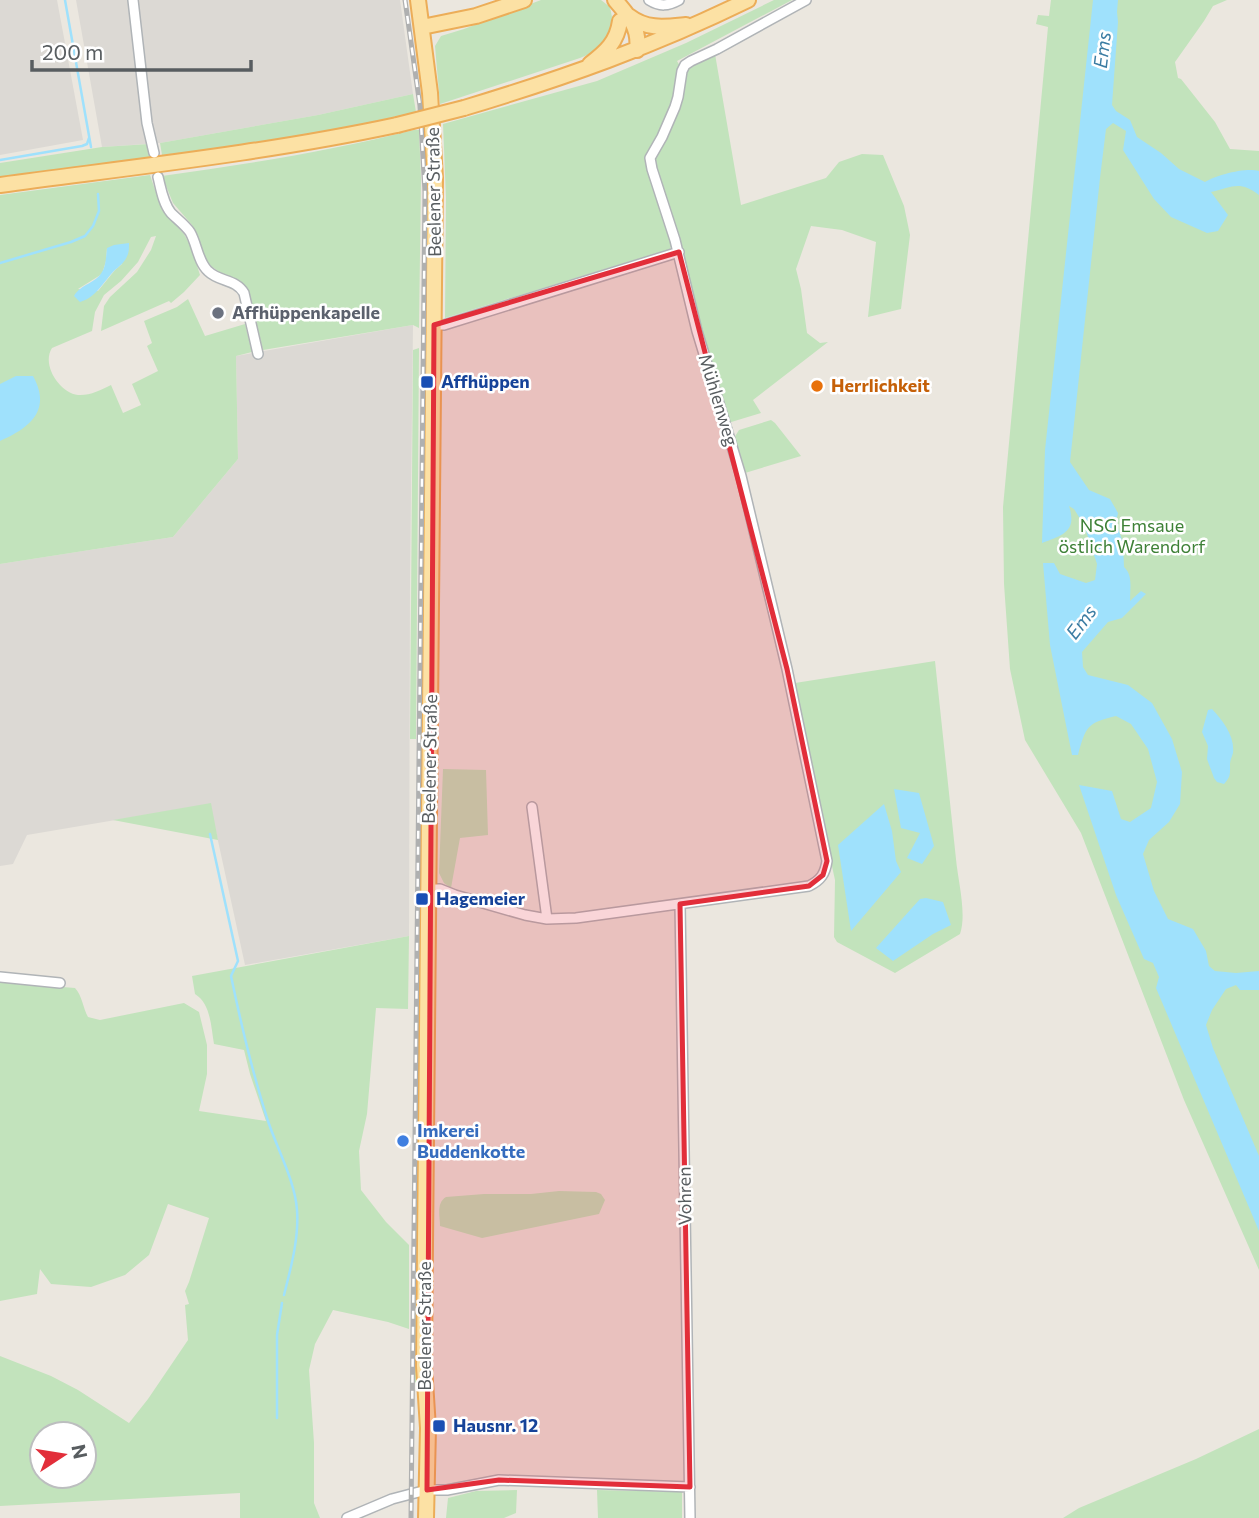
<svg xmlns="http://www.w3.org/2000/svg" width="1259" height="1518" font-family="Commissioner,sans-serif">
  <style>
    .industrial { fill: #dcd9d4 }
    .green { fill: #c2e3bc; fill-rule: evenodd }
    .water { fill: #9fe1fc }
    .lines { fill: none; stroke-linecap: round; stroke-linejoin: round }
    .stream { stroke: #9fe1fc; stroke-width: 2.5 }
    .minor-casing { stroke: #b0b4b7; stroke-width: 12 }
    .primary-casing { stroke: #ecad58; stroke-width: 18 }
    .minor { stroke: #fff; stroke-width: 9 }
    .primary { stroke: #fce1a4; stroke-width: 14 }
    .rail-casing { stroke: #afb0b0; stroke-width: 5 }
    .rail { stroke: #fff; stroke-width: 2.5; stroke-dasharray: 8; stroke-linecap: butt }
    .primary-bridge-casing { stroke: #ecad58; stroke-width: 18; stroke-linecap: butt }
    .primary-bridge { stroke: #fce1a4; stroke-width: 14 }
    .marked { fill: #e22e3a; fill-opacity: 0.2; stroke: #e22e3a; stroke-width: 5; stroke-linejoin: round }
    .worship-dot { fill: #6b7280; stroke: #fff; stroke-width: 2.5 }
    .transit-dot { fill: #1a4fb4; stroke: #fff; stroke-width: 2.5 }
    .food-dot { fill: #e8710a; stroke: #fff; stroke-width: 2.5 }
    .shop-dot { fill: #3f7fe0; stroke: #fff; stroke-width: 2.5 }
    .labels { text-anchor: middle; stroke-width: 5; stroke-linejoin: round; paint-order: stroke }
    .street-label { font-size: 18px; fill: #585d60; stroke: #fff }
    .worship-label { font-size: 18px; font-weight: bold; fill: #5b616d; stroke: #fff; text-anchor: start }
    .transit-label { font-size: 18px; font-weight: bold; fill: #164399; stroke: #fff; text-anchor: start }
    .food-label { font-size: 18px; font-weight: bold; fill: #c56008; stroke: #fff; text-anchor: start }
    .park-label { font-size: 18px; fill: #3e8137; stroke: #fff }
    .shop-label { font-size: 18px; font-weight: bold; fill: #366cbe; stroke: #fff; text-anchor: start }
    .water-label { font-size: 19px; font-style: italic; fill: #3c7da3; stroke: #fff }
  </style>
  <rect width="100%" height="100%" fill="#ebe7df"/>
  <path class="industrial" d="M 0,0 L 57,0 L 83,140 L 0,155 Z
    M 76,0 L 400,0 L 413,94 L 318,115 L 160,143 L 102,147 Z
    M 413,325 L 410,580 L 409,936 L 245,965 L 210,804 L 27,835 L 13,864 L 0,866 L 0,564 L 173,537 L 238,459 L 236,356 Z"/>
  <path class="green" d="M 541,0 L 601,0 L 610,7 L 614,27 L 599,50 L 580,58 L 440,104 L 435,46 L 441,36 L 464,29 Z
    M 774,0 L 792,0 L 677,61 L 680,66 L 671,110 L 647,157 L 673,241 L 670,249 L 445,318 L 446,198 L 443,124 L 597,81 L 686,43 Z
    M 1051,0 L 1227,0 L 1213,6 L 1204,21 L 1175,62 L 1178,78 L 1181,79 L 1215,122 L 1230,149 L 1259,151 L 1259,1270 L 1184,1100 L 1081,833 L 1025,740 L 1010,669 L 1004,584 L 1003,507 L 1048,27 L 1036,24 L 1038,15 L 1049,16 Z
    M 715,54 L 741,205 L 826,178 L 839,162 L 862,154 L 883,155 L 904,206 L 910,235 L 901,309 L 868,317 L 876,242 L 842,230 L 811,226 L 796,269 L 801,289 L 807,333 L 820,343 L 828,342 L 753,400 L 761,413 L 728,423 L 700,331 L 653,160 L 686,71 L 692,64 Z
    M 413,94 L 416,112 L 354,126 L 246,145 L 162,155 L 160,143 L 318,115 Z
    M 423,127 L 426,127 L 429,166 L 418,1366 L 416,1383 L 414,1381 L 426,247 L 426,180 Z
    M 414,130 L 419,130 L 421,179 L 419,328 L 413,325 L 263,350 L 248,291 L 243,284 L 225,276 L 208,264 L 192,225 L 173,203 L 162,176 C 247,164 331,151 414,130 Z
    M 149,144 L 151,158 L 0,177 L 0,163 L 102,147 Z
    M 150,175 L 162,210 L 184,234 L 191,247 L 200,275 L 184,292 L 171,303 L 169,301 L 101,331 L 104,306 L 110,297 L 137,272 L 151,250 L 156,236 L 151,237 L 138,262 L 121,281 L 104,295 L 95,312 L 92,331 L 52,348 C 41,365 60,393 78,395 C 89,396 101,390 111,385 L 123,413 L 141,405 L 132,384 L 158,371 L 147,346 L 152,343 L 144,321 L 177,307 L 188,299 L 205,336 L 245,324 L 252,352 L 236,356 L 238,459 L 173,537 L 0,564 L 0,195 ZM 107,248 L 122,264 L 115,270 L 98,291 L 78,289 L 102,274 L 106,261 Z
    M 419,348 L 416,739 L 410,739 L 413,350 Z
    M 771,420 L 775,423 L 801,456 L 745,473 L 734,438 L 739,430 Z
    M 935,661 C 942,727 949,793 956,859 C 958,881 967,914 960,934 L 895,973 L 837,942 L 834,937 L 835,880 L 792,684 L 795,683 Z
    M 443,769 L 486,770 L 488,835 L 460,838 L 451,888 L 444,883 L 439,873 Z
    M 211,803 L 218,840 L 113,820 Z
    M 409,936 L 408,1009 L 376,1008 L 367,1114 L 359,1151 L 361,1190 L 386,1222 L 409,1245 L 409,1329 L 388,1322 L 333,1310 L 315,1344 L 309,1370 L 314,1443 L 314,1503 L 320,1518 L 240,1518 L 240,1493 L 0,1506 L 0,1356 L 51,1376 L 78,1390 L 129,1423 L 148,1399 L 188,1340 L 185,1305 L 189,1304 L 185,1291 L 189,1282 L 209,1218 L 168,1204 L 149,1255 L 125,1275 L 91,1287 L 51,1284 L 40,1269 L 37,1294 L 0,1301 L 0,982 L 75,988 C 82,995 83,1008 88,1017 L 100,1020 L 184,1003 L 199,1012 L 207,1045 L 207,1074 L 199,1111 L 266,1121 L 250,1074 L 244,1050 L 214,1044 C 211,1027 211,1004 195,994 L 192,976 ZM 42,1434 L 84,1434 L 84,1476 L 42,1476 Z
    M 559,1191 L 596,1192 L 601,1194 L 605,1200 L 599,1214 L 482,1238 L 440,1226 C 440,1216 436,1203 446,1197 L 484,1194 L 531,1194 Z
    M 1259,1429 L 1259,1518 L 1063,1518 L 1079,1508 L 1196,1459 Z
    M 517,1490 L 516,1513 L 504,1518 L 446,1518 L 448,1498 L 476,1491 Z
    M 597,1490 L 682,1492 L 682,1518 L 598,1518 Z"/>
  <path class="water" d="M 1093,0 L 1118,0 L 1117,12 L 1118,22 L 1112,105 L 1116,111 L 1130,120 L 1137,137 L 1161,153 L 1179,169 L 1205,182 C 1216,175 1246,167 1259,171 L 1259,195 C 1240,180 1232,187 1211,192 L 1228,215 L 1218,231 L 1207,233 L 1171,217 L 1154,199 L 1123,150 L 1126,131 L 1113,123 L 1106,129 L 1100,178 L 1070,462 L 1089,490 L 1110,499 L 1118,513 L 1116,522 L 1123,543 L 1124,567 C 1133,575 1130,588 1130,601 L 1141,591 L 1146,594 L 1122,618 L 1108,622 L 1082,652 L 1083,667 L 1088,675 L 1128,685 L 1152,703 L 1172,739 L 1182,772 L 1180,804 L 1169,822 L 1149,840 L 1143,854 L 1154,891 L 1168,919 L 1193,929 L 1206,951 L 1209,966 L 1215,971 L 1236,973 L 1259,971 L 1259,990 L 1240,990 L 1236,985 L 1226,989 L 1212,1010 L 1206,1025 L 1213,1048 L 1259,1156 L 1259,1231 L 1156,988 L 1159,977 L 1153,963 L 1144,959 L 1116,895 L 1079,785 L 1112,791 L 1121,819 L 1130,822 L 1151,808 L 1157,782 L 1148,749 L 1131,724 L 1116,716 C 1087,723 1086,726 1078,755 L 1072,755 L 1050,645 L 1043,563 L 1054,563 L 1060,574 L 1086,583 L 1095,580 L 1097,564 L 1084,525 L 1074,509 L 1069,506 C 1077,531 1064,535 1042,543 L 1045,450 Z
    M 129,243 C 129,247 129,251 128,254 C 125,263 119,266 113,272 C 103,283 95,298 80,302 L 74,296 C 81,284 96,283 102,272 C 106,266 106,256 107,248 L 114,245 Z
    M 16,376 L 33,376 C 52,410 30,428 0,441 L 0,384 Z
    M 1212,709 C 1223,721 1235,736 1233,753 C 1232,757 1230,760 1230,764 C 1230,773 1231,777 1224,784 L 1217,782 L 1214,778 L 1207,759 L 1208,746 L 1202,732 L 1208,710 Z
    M 894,789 L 919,793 L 934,846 L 922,864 L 907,858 L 920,833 L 901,828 Z
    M 884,804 L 892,831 L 896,861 L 901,872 L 851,931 L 838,845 Z
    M 926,898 L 943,902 L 951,925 L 933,934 L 893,961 L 876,948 L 920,899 Z"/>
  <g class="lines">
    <path class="stream" d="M 65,0 L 91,147
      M 0,160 L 82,146 L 87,144 L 89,138
      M 0,263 L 71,242 L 85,236 L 93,226 L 99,211 L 98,194
      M 210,834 L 238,961 L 231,976 C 241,1024 252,1071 267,1118 C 276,1147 295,1180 297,1210 C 299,1239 291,1267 284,1295
      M 277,1418 L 277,1335 L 282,1303"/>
    <defs>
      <path id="minor" d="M 133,0 L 147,123 L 154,153
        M 649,0 C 660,7 668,6 679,0
        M 158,177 C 161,189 163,203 171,213 C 177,219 185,225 190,232 C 197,244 198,262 208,271 C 219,282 236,279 244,293 L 258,354
        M 434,325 L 444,325 L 679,252
        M 532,807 L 547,919
        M 429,889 L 440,889 L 455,895 L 525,915 L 547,919 L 576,918 L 809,886 C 821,880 825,874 827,861 L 787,669 L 741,476 L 697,331 L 675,240 L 652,169 L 650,158 L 662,137 L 675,107 L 678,97 L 682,71 L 685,65 L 691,61 L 717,49 L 806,0
        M 680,904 L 690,1518
        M 0,977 L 60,983
        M 347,1518 L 392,1499 L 411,1494 L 427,1490 L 447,1490 L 499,1480 L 690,1487"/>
      <path id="primary" d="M 418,0 L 430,93 L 435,178 L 425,1244 L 424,1366 L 428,1428 L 426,1518
        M 615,0 C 629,16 640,28 637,50
        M 629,16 C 647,30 665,27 686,25
        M 422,27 L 476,16 L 524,0
        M 590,64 C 606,52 617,42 620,21
        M 464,108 C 564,78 654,46 748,0
        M 0,185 C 133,167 266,153 397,125"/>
    </defs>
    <use href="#minor" class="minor-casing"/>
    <use href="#primary" class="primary-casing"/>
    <use href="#minor" class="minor"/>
    <use href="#primary" class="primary"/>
    <defs>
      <path id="rail" d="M 405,0 L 420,106 L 425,192 L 411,1518"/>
    </defs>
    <use href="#rail" class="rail-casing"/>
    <use href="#rail" class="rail"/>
    <defs>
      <path id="primary-bridge" d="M 397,125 L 464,108"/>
    </defs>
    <use href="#primary-bridge" class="primary-bridge-casing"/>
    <use href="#primary-bridge" class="primary-bridge"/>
  </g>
  <path class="marked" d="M 679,252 L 787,669 L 827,861 L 823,875 L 809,886 L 680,904 L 690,1487 L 499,1480 L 427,1490 L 434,325 Z"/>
  <circle class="worship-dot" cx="218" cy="313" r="7"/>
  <g class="transit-dot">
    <rect x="420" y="375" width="14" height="14" rx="3.5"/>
    <rect x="415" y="892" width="14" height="14" rx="3.5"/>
    <rect x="432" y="1419" width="14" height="14" rx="3.5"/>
  </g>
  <circle class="food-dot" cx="817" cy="386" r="7"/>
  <circle class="shop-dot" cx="403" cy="1141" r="7"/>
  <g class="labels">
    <g class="street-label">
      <text transform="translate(434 192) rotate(-91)" y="6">Beelener Straße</text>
      <text transform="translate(718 400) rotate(73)" y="6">Mühlenweg</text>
      <text transform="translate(430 759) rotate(-89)" y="6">Beelener Straße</text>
      <text transform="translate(685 1196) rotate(-91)" y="6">Vohren</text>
      <text transform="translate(425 1326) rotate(-90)" y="6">Beelener Straße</text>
    </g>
    <g class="worship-label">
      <text x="232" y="319">Affhüppenkapelle</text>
    </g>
    <g class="transit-label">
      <text x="441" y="388">Affhüppen</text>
      <text x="436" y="905">Hagemeier</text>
      <text x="453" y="1432">Hausnr. 12</text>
    </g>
    <g class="food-label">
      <text x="831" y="392">Herrlichkeit</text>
    </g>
    <g class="park-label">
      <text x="1132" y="532">NSG Emsaue<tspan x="1132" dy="21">östlich Warendorf</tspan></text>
    </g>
    <g class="shop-label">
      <text x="417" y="1137">Imkerei<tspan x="417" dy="21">Buddenkotte</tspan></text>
    </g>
    <g class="water-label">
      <text transform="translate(1102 50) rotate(-83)" y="7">Ems</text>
      <text transform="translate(1081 622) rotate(-53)" y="7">Ems</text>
    </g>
  </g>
  <g transform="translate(63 1455) rotate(78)"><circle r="33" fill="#ffffff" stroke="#bcbebf" stroke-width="2"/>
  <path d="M0-5L12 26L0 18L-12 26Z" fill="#e22e3a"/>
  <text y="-10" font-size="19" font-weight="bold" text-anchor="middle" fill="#585d60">N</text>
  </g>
  <path d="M32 60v10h219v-10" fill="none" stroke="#585d60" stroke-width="3.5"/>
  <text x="42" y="60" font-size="21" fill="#585d60" stroke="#ffffff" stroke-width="5" paint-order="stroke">200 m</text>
</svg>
